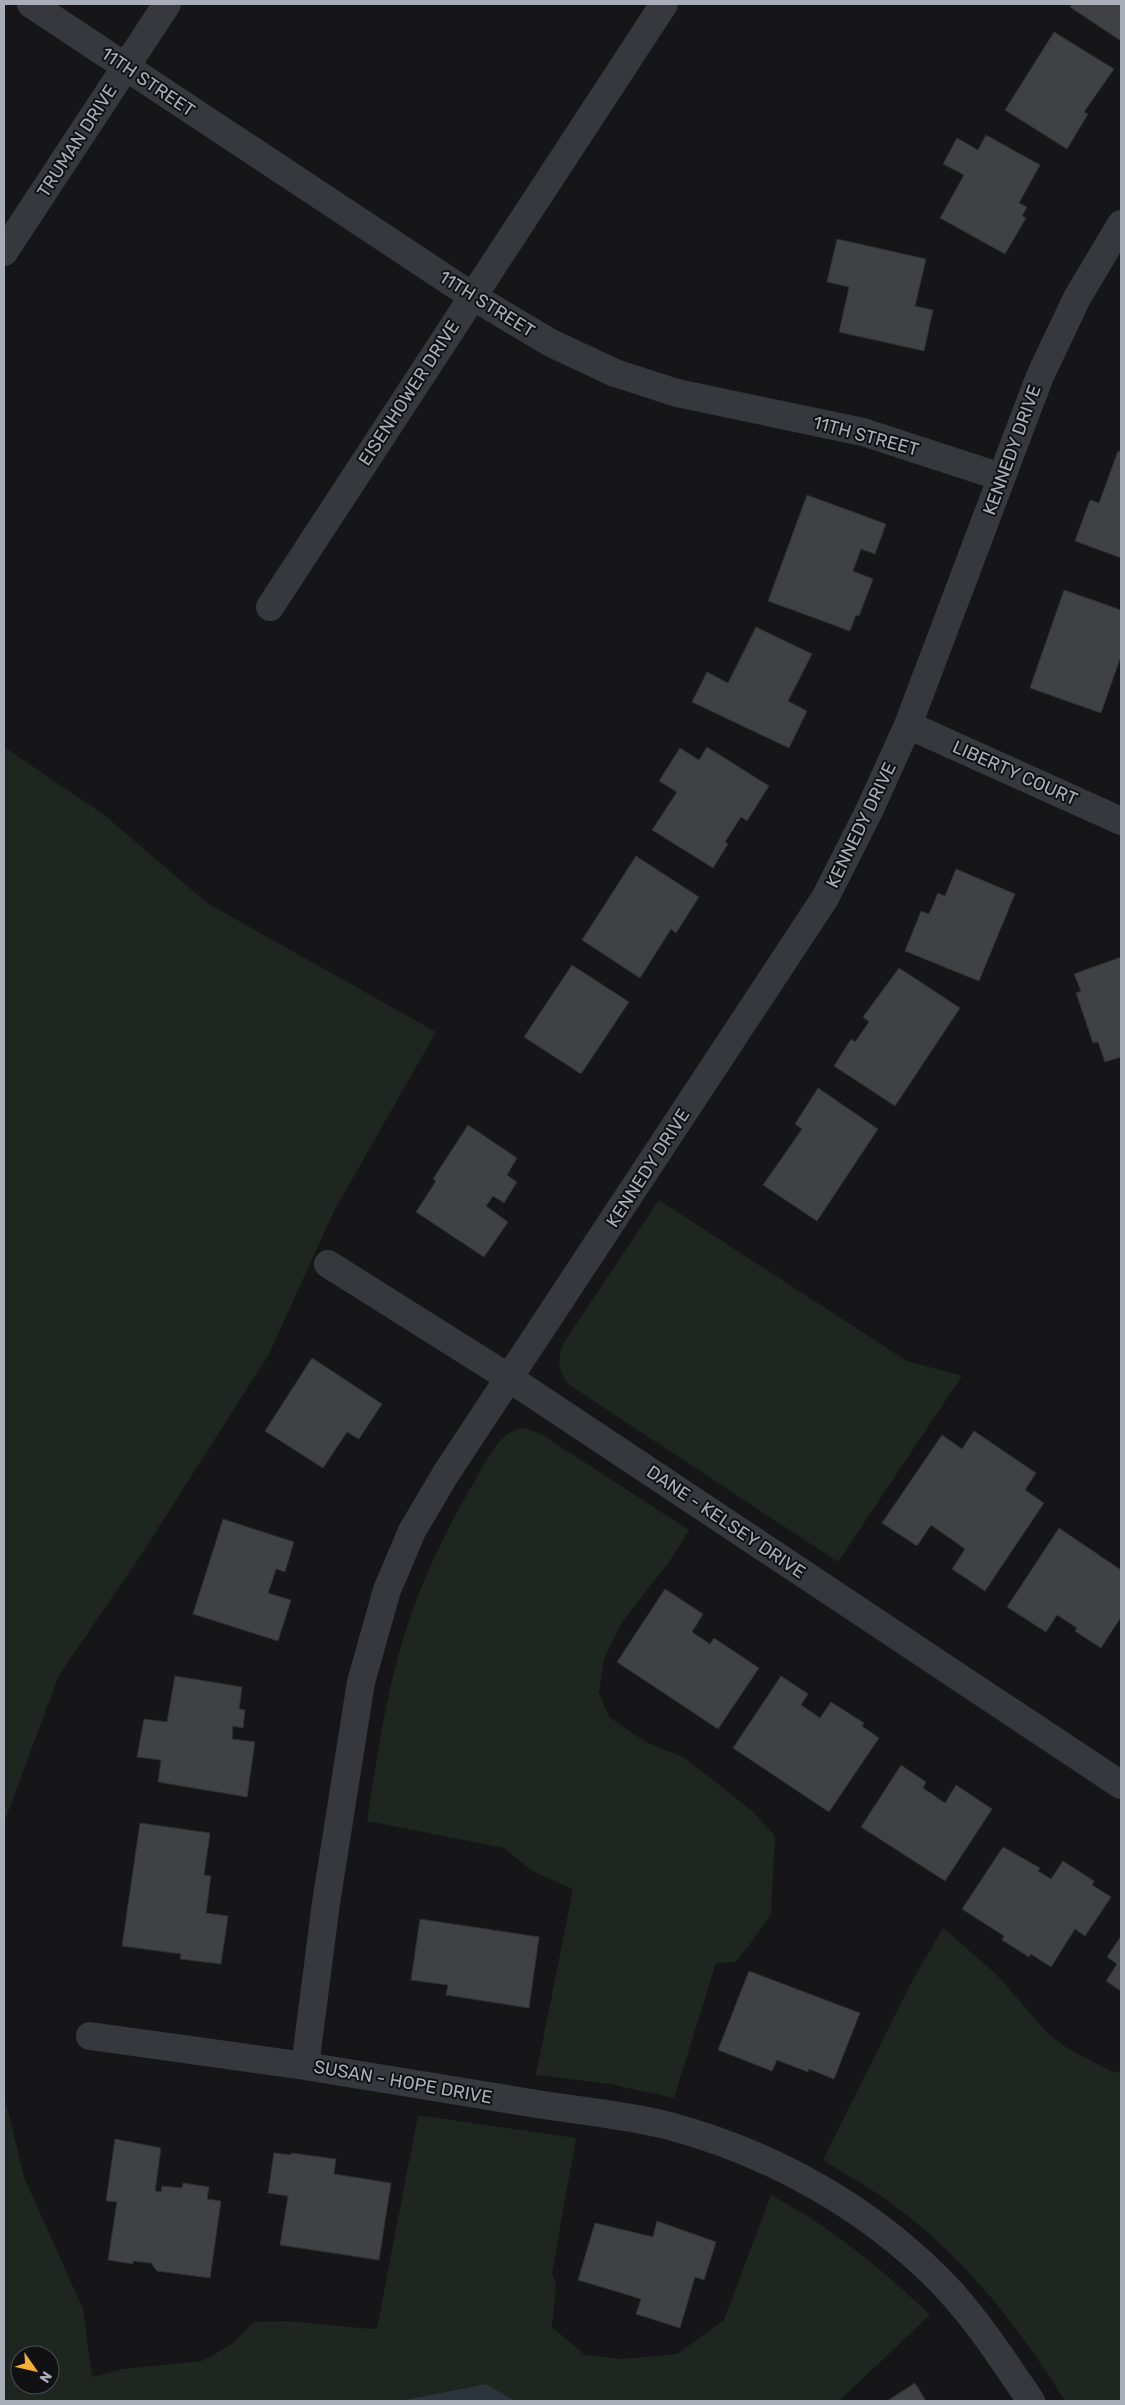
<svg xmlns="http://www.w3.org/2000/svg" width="1125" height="2405" font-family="Rubik,sans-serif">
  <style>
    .green { fill: #1e261f; fill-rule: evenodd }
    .water { fill: #2c353c }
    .building { fill: #404145; stroke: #303034 }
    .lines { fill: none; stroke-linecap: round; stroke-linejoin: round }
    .minor { stroke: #37383d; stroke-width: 28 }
    .labels { text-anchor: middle; stroke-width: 4; stroke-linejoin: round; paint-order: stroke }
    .street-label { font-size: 18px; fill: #a8adb8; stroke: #111113 }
  </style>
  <rect width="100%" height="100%" fill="#161618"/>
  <path class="green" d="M 4,747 L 103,814 L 207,903 L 436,1032 L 334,1211 L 269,1354 L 139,1558 L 59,1675 L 4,1823 Z
    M 659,1200 L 907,1361 L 962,1376 L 838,1562 L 568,1384 C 558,1370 557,1360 563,1344 Z
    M 525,1428 L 541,1434 L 689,1530 L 669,1562 L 622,1622 L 604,1659 L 599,1693 L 609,1717 L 646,1742 L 685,1758 L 752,1811 L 775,1836 L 771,1914 L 750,1944 L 735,1962 L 716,1963 L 674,2098 L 610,2084 L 536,2075 L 573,1889 L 532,1871 L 504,1848 L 367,1821 C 376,1766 383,1711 398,1657 C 415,1593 443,1534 477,1477 C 489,1457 499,1431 525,1428 Z
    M 943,1928 L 997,1975 L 1047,2033 L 1067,2048 L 1111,2071 L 1121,2073 L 1121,2401 L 1065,2401 C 1018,2325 962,2254 888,2201 C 867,2186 845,2174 823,2160 L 910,1985 Z
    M 4,2094 L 24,2177 L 83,2309 L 92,2377 L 123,2369 L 202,2361 L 232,2344 L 254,2322 L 287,2321 L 371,2329 L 377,2328 L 418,2115 L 576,2138 L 552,2273 L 556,2285 L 552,2327 L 585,2355 L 623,2359 L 677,2354 L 724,2320 L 771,2195 C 831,2227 881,2268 930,2315 L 839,2401 L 515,2401 L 486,2384 L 399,2401 L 4,2401 ZM 20,2355 L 50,2355 L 50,2385 L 20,2385 Z"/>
  <path class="water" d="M 486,2384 L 515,2401 L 399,2401 Z"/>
  <path class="building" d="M 1072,4 L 1121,4 L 1121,41 L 1070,7 Z
    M 1054,32 L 1114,69 L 1084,112 L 1088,114 L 1067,149 L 1005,110 Z
    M 986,135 L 1040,165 L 1019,203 L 1027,207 L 1022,216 L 1026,218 L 1005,254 L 940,218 L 964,175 L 943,164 L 957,138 L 978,150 Z
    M 837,239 L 926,259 L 915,306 L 933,310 L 924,351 L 839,332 L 849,287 L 827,282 Z
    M 1118,451 L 1121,452 L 1121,558 L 1075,541 L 1090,500 L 1099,503 Z
    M 807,495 L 886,524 L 875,554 L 861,549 L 853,571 L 873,579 L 859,616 L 856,615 L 850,631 L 768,601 Z
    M 1064,590 L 1121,610 L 1121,656 L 1101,713 L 1030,688 Z
    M 756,627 L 812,654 L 788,701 L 807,711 L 789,748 L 692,702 L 707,672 L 728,683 Z
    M 707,747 L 769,786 L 747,821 L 741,817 L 725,842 L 728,844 L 713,868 L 652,830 L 677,792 L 659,781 L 680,748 L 699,760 Z
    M 636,856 L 699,897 L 676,933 L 671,929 L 640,978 L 582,940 Z
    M 956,869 L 1015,894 L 979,981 L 905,951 L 921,911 L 929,914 L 938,893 L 945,896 Z
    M 1121,957 L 1121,1057 L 1105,1062 L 1098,1042 L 1093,1043 L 1076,993 L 1081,991 L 1074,974 Z
    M 572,965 L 629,1002 L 581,1074 L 524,1037 Z
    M 899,968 L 960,1008 L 895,1106 L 834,1066 L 851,1039 L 855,1042 L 869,1022 L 863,1017 Z
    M 818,1088 L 878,1129 L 817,1221 L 763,1185 L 802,1129 L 795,1124 Z
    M 468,1125 L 517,1158 L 507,1175 L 517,1182 L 504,1203 L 493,1196 L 486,1206 L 508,1222 L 484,1257 L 416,1212 L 436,1181 L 433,1179 Z
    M 312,1358 L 382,1404 L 359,1439 L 347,1432 L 323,1468 L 265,1431 Z
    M 974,1431 L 1036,1473 L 1025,1490 L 1044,1503 L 985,1591 L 952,1569 L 965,1549 L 931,1525 L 917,1546 L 882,1523 L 942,1435 L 962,1449 Z
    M 223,1519 L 294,1542 L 285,1572 L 276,1569 L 268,1593 L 291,1600 L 278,1641 L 193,1614 Z
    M 1059,1528 L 1121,1570 L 1121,1617 L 1101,1648 L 1075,1631 L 1077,1628 L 1057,1615 L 1046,1632 L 1007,1607 Z
    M 665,1589 L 703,1614 L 692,1632 L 710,1644 L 714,1638 L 759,1668 L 718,1729 L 617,1662 Z
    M 175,1676 L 242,1687 L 239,1709 L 245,1710 L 243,1728 L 233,1726 L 232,1739 L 255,1742 L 247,1797 L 158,1782 L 161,1760 L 137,1757 L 144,1719 L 167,1722 Z
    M 781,1676 L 808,1694 L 801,1705 L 820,1718 L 831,1702 L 864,1723 L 862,1726 L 879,1738 L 829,1812 L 733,1748 Z
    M 901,1765 L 926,1782 L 923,1788 L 945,1803 L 956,1785 L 992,1809 L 945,1881 L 861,1827 Z
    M 140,1823 L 210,1833 L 204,1875 L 211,1876 L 206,1913 L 228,1916 L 221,1964 L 180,1959 L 181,1954 L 122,1946 Z
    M 1003,1847 L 1040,1868 L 1038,1871 L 1051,1879 L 1063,1861 L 1094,1881 L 1092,1885 L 1111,1897 L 1085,1936 L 1075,1929 L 1051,1967 L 1031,1954 L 1029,1957 L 1002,1940 L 1004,1936 L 962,1909 Z
    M 420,1919 L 539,1937 L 529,2008 L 446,1995 L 448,1985 L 411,1980 Z
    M 1121,1936 L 1121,1991 L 1106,1981 L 1117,1964 L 1107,1957 Z
    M 749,1971 L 860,2013 L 834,2079 L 809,2069 L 808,2072 L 777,2060 L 772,2071 L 718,2050 Z
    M 115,2139 L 161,2148 L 155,2191 L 161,2192 L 162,2186 L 182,2188 L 183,2183 L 209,2187 L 207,2199 L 221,2201 L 210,2278 L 157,2271 L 151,2263 L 133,2261 L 133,2264 L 108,2260 L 117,2202 L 106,2201 Z
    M 274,2153 L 291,2155 L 291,2153 L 336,2159 L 334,2174 L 391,2183 L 379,2260 L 280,2245 L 288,2196 L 268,2193 Z
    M 657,2221 L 716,2242 L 704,2280 L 695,2277 L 680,2328 L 636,2314 L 641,2299 L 578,2280 L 595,2223 L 653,2237 Z
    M 915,2383 L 926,2401 L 887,2401 Z"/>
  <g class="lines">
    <path class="minor" d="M 31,4 L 472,296 L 551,343 L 615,373 L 677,393 L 863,432 L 1001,477
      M 4,252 L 167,4
      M 270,607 L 664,4
      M 908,725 L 1121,821
      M 328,1264 L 509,1378 L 1121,1785
      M 90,2036 L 305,2066
      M 1031,2401 C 1005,2363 980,2324 949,2290 C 873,2209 772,2153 666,2125 C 621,2114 571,2110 525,2102 C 451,2090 378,2078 305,2066 L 326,1903 L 361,1682 L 387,1590 L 412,1531 L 445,1475 L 825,898 L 870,809 L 908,725 L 1040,376 L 1077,298 L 1121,224"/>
  </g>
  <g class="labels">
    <g class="street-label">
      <text transform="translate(148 82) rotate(34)" y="6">11TH STREET</text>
      <text transform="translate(77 141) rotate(-57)" y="6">TRUMAN DRIVE</text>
      <text transform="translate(487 304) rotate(32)" y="6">11TH STREET</text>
      <text transform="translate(409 393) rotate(-57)" y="6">EISENHOWER DRIVE</text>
      <text transform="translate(866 436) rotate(15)" y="6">11TH STREET</text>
      <text transform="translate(1012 450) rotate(-70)" y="6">KENNEDY DRIVE</text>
      <text transform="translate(1015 773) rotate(24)" y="6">LIBERTY COURT</text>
      <text transform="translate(861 825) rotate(-64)" y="6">KENNEDY DRIVE</text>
      <text transform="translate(648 1168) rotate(-57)" y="6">KENNEDY DRIVE</text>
      <text transform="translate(726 1522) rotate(34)" y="6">DANE - KELSEY DRIVE</text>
      <text transform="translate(403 2082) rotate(10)" y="6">SUSAN - HOPE DRIVE</text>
    </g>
  </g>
  <rect width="1125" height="2405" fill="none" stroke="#a8adb8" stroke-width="10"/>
  <g transform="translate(35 2370) rotate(124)"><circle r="24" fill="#111113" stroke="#4d4f55"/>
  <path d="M0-4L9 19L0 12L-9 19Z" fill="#f2b134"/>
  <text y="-8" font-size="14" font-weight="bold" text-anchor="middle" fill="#a8adb8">N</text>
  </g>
</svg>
